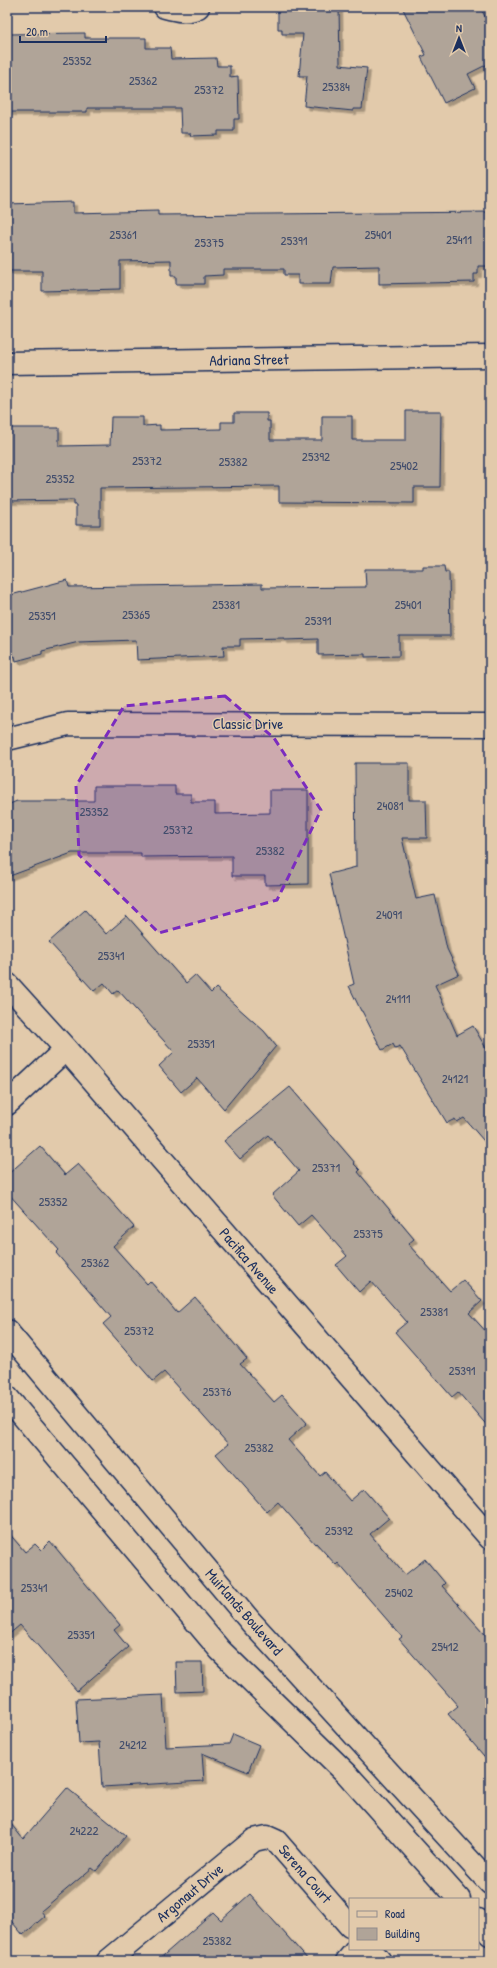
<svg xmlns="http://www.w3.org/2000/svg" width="497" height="1968" font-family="'Patrick Hand',sans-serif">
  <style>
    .building { fill: #b0a498; stroke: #1b2f5e; filter: url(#shadow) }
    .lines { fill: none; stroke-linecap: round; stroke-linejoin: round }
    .street-casing { stroke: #1b2f5e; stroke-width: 25 }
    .secondary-casing { stroke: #1b2f5e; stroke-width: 25 }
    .street { stroke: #e2caab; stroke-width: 22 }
    .secondary { stroke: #e2caab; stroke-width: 22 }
    .marked { fill: #7b2cbf; fill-opacity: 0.2; stroke: #7b2cbf; stroke-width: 3; stroke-dasharray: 8 5; stroke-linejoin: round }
    .labels { text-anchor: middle; stroke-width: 3; stroke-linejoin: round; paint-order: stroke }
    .number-label { font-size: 13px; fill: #404c6c }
    .street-label { font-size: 15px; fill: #1b2f5e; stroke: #e2caab }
  </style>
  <defs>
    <filter id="shadow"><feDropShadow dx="3.5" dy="3.5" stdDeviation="0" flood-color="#0004"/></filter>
  </defs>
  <rect width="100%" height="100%" fill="#e2caab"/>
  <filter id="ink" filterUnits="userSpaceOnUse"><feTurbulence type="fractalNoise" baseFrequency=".025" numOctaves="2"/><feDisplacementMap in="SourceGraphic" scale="8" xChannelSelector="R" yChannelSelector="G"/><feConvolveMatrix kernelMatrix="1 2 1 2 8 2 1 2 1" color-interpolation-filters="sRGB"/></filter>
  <g filter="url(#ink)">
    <path class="building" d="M 278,7 L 339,7 L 340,65 L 367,68 L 362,109 L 353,109 L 353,111 L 304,106 L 307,76 L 299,76 L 303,34 L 282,34 L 282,29 L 278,29 Z
      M 402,7 L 480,7 L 490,26 L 490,63 L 468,74 L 475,88 L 444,103 L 421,57 L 426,55 Z
      M 85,33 L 85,38 L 146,38 L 146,48 L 170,48 L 171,59 L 216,58 L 217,66 L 230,66 L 230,77 L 238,76 L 239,119 L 234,119 L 234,131 L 218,131 L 218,135 L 191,136 L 190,133 L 181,133 L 180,108 L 87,108 L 87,112 L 7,112 L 7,34 Z
      M 73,202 L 73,213 L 158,211 L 158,215 L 490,212 L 490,266 L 478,266 L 478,274 L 474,274 L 474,282 L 379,284 L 379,266 L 333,267 L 331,284 L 298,284 L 298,275 L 284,275 L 284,269 L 223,269 L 223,275 L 204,276 L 204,284 L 176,284 L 176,276 L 171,276 L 171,260 L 120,261 L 120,289 L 42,291 L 42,271 L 7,271 L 7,204 Z
      M 406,411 L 441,411 L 440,487 L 414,487 L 414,503 L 279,502 L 279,486 L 100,488 L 100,525 L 76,525 L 76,505 L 74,505 L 74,500 L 7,501 L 7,428 L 59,428 L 59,446 L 110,445 L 111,417 L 143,417 L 143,426 L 160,425 L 160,430 L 221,429 L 221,422 L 234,422 L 234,413 L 267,413 L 267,421 L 270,421 L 270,440 L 322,440 L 322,416 L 352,416 L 352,440 L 406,440 Z
      M 423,566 L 444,566 L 445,572 L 449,572 L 450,636 L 399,636 L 399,656 L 365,657 L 365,654 L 318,655 L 318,639 L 284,640 L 284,638 L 240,639 L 240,646 L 223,646 L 224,656 L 137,660 L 136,640 L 79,642 L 42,651 L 42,654 L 16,661 L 15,656 L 11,657 L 7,641 L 7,596 L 67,580 L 69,587 L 262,584 L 262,588 L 366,587 L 365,569 L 423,569 Z
      M 355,763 L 409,763 L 409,800 L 426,800 L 427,838 L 402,838 L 416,899 L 435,895 L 447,949 L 459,974 L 435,985 L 457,1035 L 473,1026 L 490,1055 L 490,1148 L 464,1118 L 457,1122 L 455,1119 L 447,1123 L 400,1046 L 395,1048 L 393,1044 L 382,1050 L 362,1011 L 361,1011 L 349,986 L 354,984 L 329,874 L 356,867 Z
      M 94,786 L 175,786 L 175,794 L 191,794 L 191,802 L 215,802 L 215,814 L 270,813 L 270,790 L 308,790 L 308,884 L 265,885 L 265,876 L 232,876 L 232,856 L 141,857 L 141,853 L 72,853 L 7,877 L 7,805 L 17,801 L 94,801 Z
      M 85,910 L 106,934 L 127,916 L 186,983 L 195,975 L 211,993 L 216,988 L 264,1031 L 276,1046 L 224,1109 L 197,1078 L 181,1092 L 159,1066 L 174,1052 L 118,990 L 113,994 L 104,983 L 94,991 L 49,942 Z
      M 290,1087 L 355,1163 L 354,1164 L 360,1170 L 358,1172 L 414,1239 L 408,1244 L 450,1291 L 463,1280 L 482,1301 L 469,1313 L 490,1336 L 490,1429 L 458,1392 L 452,1397 L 395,1332 L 407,1322 L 371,1281 L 359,1292 L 336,1265 L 347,1256 L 311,1215 L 298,1226 L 272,1195 L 299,1171 L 268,1135 L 240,1159 L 224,1141 Z
      M 40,1146 L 65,1175 L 78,1164 L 134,1227 L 113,1246 L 147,1284 L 150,1281 L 177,1313 L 195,1297 L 247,1359 L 240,1364 L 274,1402 L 282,1395 L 307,1423 L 288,1440 L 320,1476 L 325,1472 L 350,1501 L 364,1489 L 389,1518 L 370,1534 L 405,1575 L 425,1559 L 445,1583 L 442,1586 L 490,1640 L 490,1763 L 448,1714 L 458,1706 L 399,1639 L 402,1637 L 338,1563 L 336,1565 L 316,1543 L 315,1544 L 278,1502 L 267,1512 L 216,1454 L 228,1444 L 164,1372 L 153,1381 L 103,1324 L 111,1317 L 56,1253 L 59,1250 L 7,1192 L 7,1175 Z
      M 7,1531 L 25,1552 L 35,1544 L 41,1550 L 50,1541 L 120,1625 L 114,1630 L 128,1647 L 77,1691 L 20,1625 L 7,1636 Z
      M 176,1662 L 202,1662 L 203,1691 L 177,1692 Z
      M 163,1695 L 166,1747 L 229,1744 L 233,1734 L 259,1745 L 248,1772 L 202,1753 L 204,1781 L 102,1787 L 99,1742 L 79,1743 L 76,1699 Z
      M 67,1788 L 126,1836 L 96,1871 L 92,1868 L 41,1911 L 45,1916 L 23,1935 L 7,1916 L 7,1819 L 23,1839 Z
      M 250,1894 L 309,1961 L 157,1961 L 213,1912 L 221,1920 Z"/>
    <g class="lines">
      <defs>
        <path id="street" d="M 165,7 C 176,10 187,13 198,7
          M 7,363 L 490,356
          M 7,739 L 68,724 L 490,725
          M 7,984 L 66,1049 L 490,1538
          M 7,1104 L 66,1049
          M 370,1949 L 380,1961
          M 108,1961 L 254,1840 L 267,1837 L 276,1841 L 350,1926
          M 347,1961 L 357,1949"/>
        <path id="secondary" d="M 7,1331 L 251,1622 L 490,1883
          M 7,1397 L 220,1650 L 347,1774 L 459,1899
          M 478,1920 L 490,1934"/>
      </defs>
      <use href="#street" class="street-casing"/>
      <use href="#secondary" class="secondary-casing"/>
      <use href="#street" class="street"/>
      <use href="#secondary" class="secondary"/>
    </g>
  </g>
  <path class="marked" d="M 225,696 L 274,738 L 321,810 L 277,900 L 159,933 L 79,855 L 76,786 L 124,706 Z"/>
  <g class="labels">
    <g class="number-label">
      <text x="77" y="65">25352</text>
      <text x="143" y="85">25362</text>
      <text x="336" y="91">25384</text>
      <text x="209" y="94">25372</text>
      <text x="123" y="239">25361</text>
      <text x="378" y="239">25401</text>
      <text x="459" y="244">25411</text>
      <text x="294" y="245">25391</text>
      <text x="209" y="247">25375</text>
      <text x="316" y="461">25392</text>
      <text x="147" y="465">25372</text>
      <text x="233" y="466">25382</text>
      <text x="404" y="470">25402</text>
      <text x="60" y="483">25352</text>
      <text x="226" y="609">25381</text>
      <text x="408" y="609">25401</text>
      <text x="136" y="619">25365</text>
      <text x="42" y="620">25351</text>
      <text x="318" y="625">25391</text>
      <text x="390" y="810">24081</text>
      <text x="94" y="816">25352</text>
      <text x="178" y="834">25372</text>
      <text x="270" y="855">25382</text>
      <text x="389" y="919">24091</text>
      <text x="111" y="960">25341</text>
      <text x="398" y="1003">24111</text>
      <text x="201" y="1048">25351</text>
      <text x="455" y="1083">24121</text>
      <text x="326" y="1172">25371</text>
      <text x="53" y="1206">25352</text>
      <text x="368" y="1238">25375</text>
      <text x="95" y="1267">25362</text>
      <text x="434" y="1316">25381</text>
      <text x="139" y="1335">25372</text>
      <text x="462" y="1375">25391</text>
      <text x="217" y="1396">25376</text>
      <text x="259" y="1452">25382</text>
      <text x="339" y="1535">25392</text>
      <text x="34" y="1592">25341</text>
      <text x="399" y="1597">25402</text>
      <text x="81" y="1639">25351</text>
      <text x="445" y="1651">25412</text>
      <text x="133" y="1749">24212</text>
      <text x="84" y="1835">24222</text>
      <text x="217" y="1945">25382</text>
    </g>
    <g class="street-label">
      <text transform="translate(249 360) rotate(-1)" y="5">Adriana Street</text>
      <text x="248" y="729">Classic Drive</text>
      <text transform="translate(249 1261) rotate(49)" y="5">Pacifica Avenue</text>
      <text transform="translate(244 1612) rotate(49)" y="5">Muirlands Boulevard</text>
      <text transform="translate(305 1874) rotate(49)" y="5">Serena Court</text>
      <text transform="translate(190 1893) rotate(-40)" y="5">Argonaut Drive</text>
    </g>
  </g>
  <rect width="497" height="1968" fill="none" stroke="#e2caab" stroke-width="24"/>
  <rect x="12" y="12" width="473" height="1944" fill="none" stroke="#1b2f5e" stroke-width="1.5" filter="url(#ink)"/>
  <rect x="349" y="1898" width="130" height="52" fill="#e2caab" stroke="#928c8c"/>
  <rect x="357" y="1911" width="20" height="6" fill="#e2caab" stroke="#928c8c"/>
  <text x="385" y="1918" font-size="12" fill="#1b2f5e">Road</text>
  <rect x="357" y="1928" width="20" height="12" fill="#b0a498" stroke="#928c8c"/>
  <text x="385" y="1938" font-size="12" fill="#1b2f5e">Building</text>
  <g transform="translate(459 38)" stroke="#e2caab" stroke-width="3" paint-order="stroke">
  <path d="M0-3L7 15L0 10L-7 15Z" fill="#1b2f5e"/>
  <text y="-6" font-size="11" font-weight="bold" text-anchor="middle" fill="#1b2f5e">N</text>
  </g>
  <path d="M20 36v6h86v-6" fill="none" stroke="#1b2f5e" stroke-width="2"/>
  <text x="26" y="36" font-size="12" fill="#1b2f5e" stroke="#e2caab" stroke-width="3" paint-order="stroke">20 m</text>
</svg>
